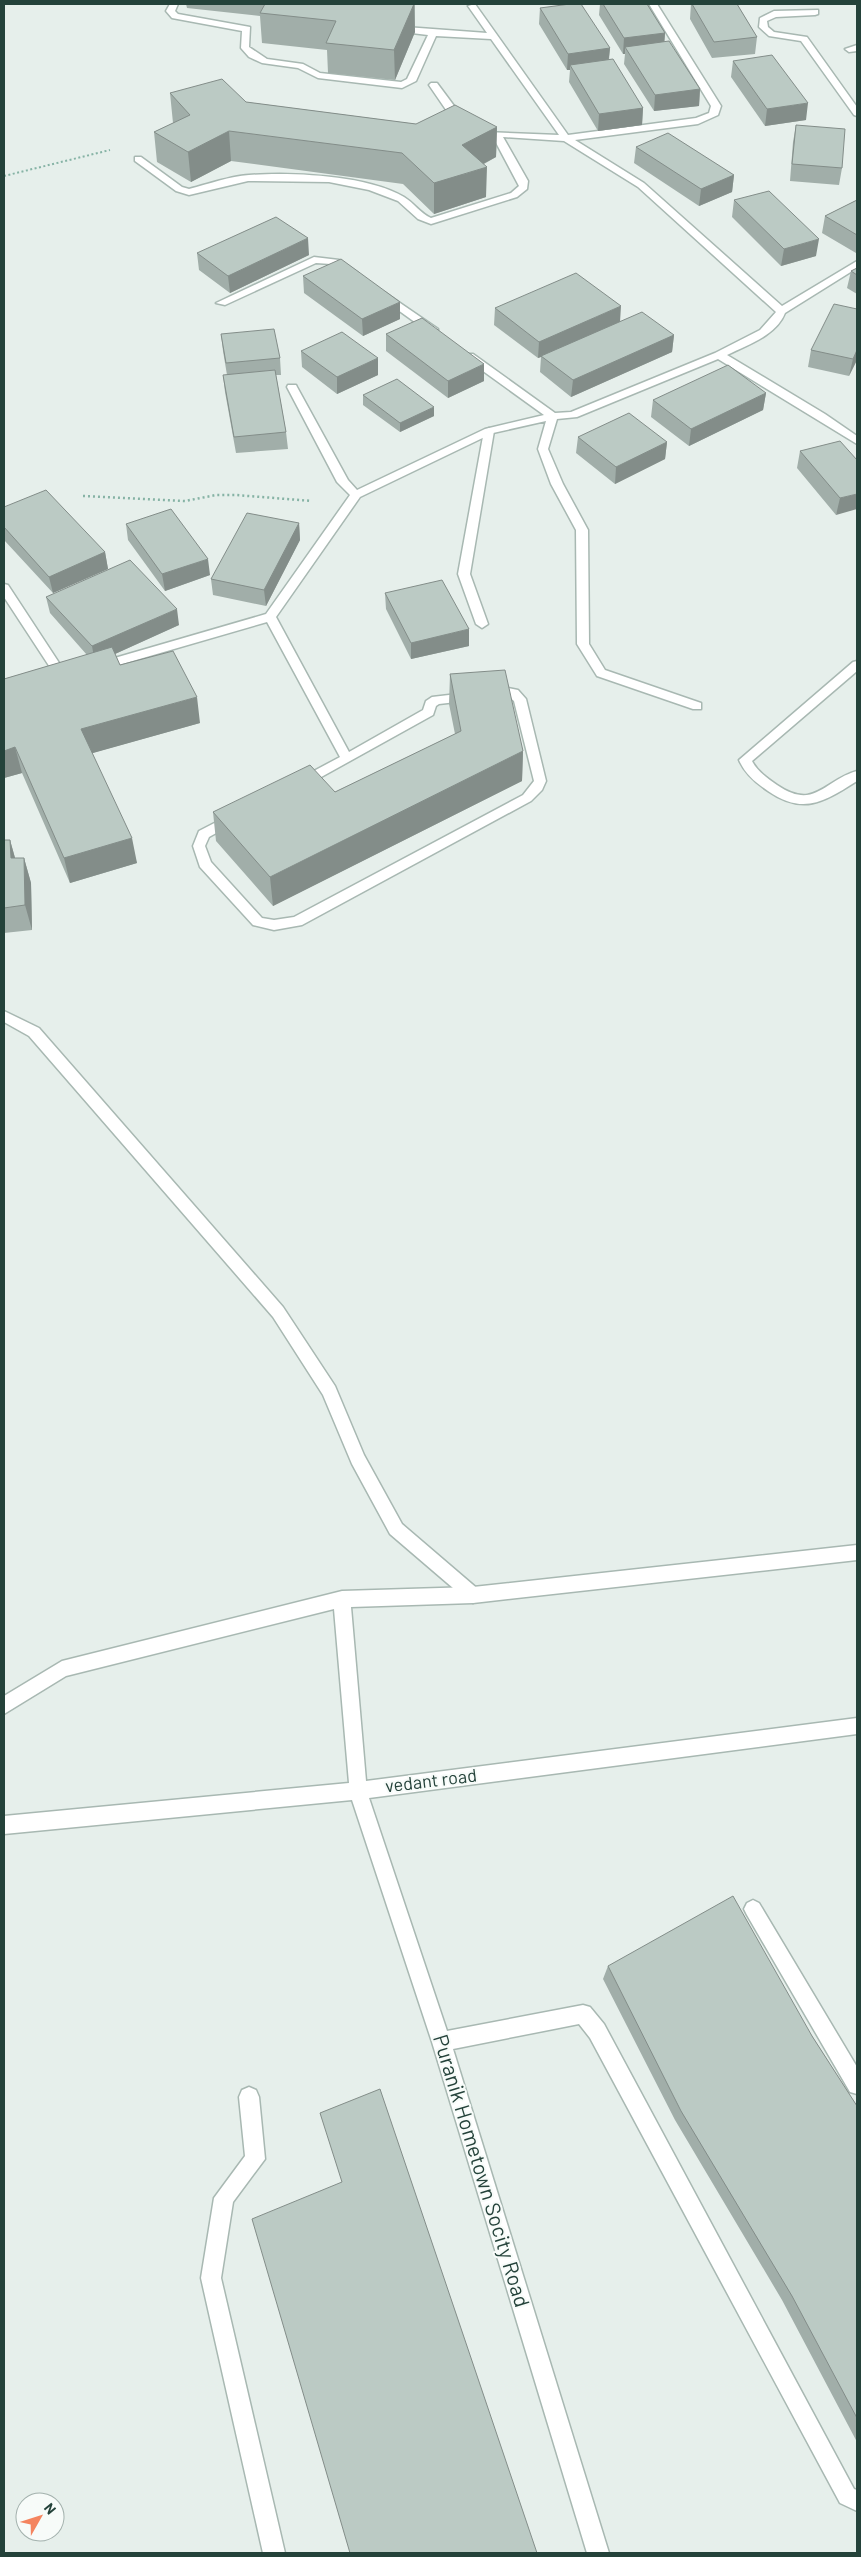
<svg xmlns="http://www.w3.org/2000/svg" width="861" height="2557" font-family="Barlow,sans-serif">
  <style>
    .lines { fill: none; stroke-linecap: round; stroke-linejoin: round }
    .service-casing { stroke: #a8b8b2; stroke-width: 3 }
    .minor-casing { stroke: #a8b8b2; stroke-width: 3 }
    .path-far1 { stroke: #86b3a5; stroke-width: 2; stroke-dasharray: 2 2.5; stroke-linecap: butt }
    .path { stroke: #86b3a5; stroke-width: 2.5; stroke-dasharray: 2 3; stroke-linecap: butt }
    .service { fill: #fff; fill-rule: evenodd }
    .minor { fill: #fff; fill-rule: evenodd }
    .wall { fill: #a1aea9 }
    .shaded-wall { fill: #838d89 }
    .building { fill: #bbcac4; stroke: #838d89 }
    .labels { text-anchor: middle; stroke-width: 4; stroke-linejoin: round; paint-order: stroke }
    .street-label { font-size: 18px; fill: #24423a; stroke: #f7fbf9 }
    .near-street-label { font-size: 21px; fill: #24423a; stroke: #f7fbf9 }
  </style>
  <rect width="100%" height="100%" fill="#e6efeb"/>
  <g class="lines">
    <defs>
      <path id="service" d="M 489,428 L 494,431 L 470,574 L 488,624 L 482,628 L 476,624 L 458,574 L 484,431 Z
        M 4,1011 L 39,1028 L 283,1307 L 335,1386 L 364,1455 L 402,1524 L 479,1590 L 481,1595 L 479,1600 L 473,1603 L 467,1600 L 390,1534 L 352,1464 L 323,1395 L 273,1317 L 29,1036 L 4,1022 Z"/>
      <path id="minor" d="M 170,4 L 178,4 L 175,11 L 178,14 L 250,27 L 249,47 L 267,59 L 303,64 L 320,73 L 401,82 L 407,79 L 428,35 L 395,31 L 392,30 L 392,26 L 487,33 L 468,6 L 475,4 L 568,135 L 696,118 L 709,113 L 711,106 L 649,4 L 657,4 L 721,106 L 718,115 L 698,124 L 575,140 L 644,183 L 782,306 L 857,261 L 857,268 L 785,313 C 776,336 747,345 727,355 L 825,414 L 857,436 L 857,444 L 718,359 L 577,417 L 557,419 L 548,449 L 563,484 L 588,530 L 589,644 L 605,670 L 701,703 L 701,709 L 693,709 L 597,676 L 577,644 L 576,530 L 551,484 L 538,449 L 546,421 L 493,433 L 360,497 L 276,617 L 349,752 L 423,710 L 426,701 L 432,697 L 508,688 L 518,690 L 526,699 L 546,781 L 542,790 L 531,801 L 302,925 L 274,930 L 253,925 L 200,867 L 193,846 L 199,831 L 228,816 L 236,816 L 238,819 L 236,822 L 209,837 L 205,846 L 211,862 L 262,918 L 274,920 L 294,917 L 523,795 L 534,781 L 514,701 L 508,696 L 439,704 L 436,706 L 433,715 L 305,786 L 297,786 L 295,783 L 297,780 L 340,757 L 267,622 L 98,671 L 94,670 L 94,664 L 266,614 L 350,495 L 337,482 L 287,387 L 288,385 L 296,385 L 297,387 L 348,480 L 357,490 L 485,429 L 544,415 L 465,358 L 465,354 L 473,354 L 555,413 L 571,412 L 715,353 L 760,330 L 776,312 L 638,187 L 564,141 L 503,137 L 528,181 L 527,189 L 517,197 L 431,224 L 418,219 L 398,201 L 369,190 L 329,182 L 248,181 L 189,195 L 176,191 L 135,161 L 135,157 L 141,157 L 182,187 L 189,189 C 209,184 230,176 249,175 C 292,172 367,175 404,197 C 414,203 420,213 431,218 L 511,193 L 519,186 L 493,137 L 486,136 L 486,132 L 559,135 L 491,39 L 436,36 L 416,81 L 402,88 L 318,78 L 298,68 L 262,63 L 249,57 L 241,48 L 242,31 L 172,18 L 166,11 Z
        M 818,10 L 818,14 L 815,15 L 776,17 L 767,21 L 768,27 L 774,32 L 807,37 L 857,107 L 857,116 L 854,115 L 801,41 L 769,36 L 759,27 L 760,18 L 774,11 Z
        M 857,45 L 857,51 L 849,52 L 845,49 Z
        M 431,83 L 437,83 L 466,122 L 464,124 L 458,124 L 453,120 L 429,85 Z
        M 314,257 L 339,260 L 358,273 L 353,276 L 331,264 L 316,263 L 225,305 L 216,303 Z
        M 384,292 L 438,329 L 438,333 L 430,333 L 380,297 L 380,293 Z
        M 4,584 L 8,585 L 67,675 L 67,681 L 59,681 L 4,597 Z
        M 857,661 L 857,671 L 752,761 C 757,771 767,778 777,785 C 815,811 824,780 857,771 L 857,781 C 825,801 804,816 768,791 C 756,783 745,774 739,760 L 853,662 Z
        M 857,1545 L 857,1560 L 473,1603 L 351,1607 L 366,1781 L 857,1718 L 857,1734 L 369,1798 L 447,2031 L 583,2005 L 590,2007 L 604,2024 L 854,2489 L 857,2490 L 857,2511 L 840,2503 L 590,2038 L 579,2024 L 453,2049 L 609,2553 L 587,2553 L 432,2042 L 352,1800 L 4,1834 L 4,1816 L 349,1783 L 334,1609 L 66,1676 L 4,1714 L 4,1696 L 62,1661 L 342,1591 L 473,1587 Z
        M 753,1900 L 759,1903 L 857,2067 L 857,2094 L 850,2092 L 747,1915 L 744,1909 L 747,1903 Z
        M 249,2087 L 256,2090 L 259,2097 L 265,2159 L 233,2202 L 221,2278 L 285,2553 L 263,2553 L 201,2278 L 214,2198 L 245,2156 L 239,2097 L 242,2090 Z"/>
    </defs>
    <use href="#service" class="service-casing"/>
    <use href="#minor" class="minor-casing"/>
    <path class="path-far1" d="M 4,176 L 110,150"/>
    <path class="path" d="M 83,496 L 185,501 L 216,495 L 236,495 L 312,501"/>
    <use href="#service" class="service"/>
    <use href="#minor" class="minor"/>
  </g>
  <path class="wall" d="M 186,4 L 415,4 L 415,32 L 395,80 L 328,73 L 327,50 L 262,43 L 260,16 L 187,8 Z
    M 600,4 L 647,4 L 665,33 L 664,42 L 700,89 L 699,106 L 654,111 L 624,64 L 625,54 L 623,54 L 599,15 Z
    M 691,4 L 737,4 L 757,37 L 755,54 L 712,58 L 690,19 Z
    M 540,8 L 610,48 L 609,60 L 643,108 L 642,125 L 598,131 L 569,82 L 570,70 L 567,70 L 539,24 Z
    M 733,61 L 806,120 L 765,126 L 731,77 Z
    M 170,93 L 246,102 L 416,124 L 497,127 L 496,157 L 484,164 L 486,197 L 434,214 L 403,184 L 231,161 L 191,182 L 157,162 L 154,132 L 173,123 Z
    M 796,125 L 842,168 L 839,185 L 790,181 L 793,142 Z
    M 636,147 L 734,175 L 732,192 L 699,206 L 634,163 Z
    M 734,200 L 816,256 L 781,266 L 732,217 Z
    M 857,200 L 857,253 L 856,253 L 822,233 L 825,216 Z
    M 197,253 L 309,255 L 230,293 L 199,270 Z
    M 857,268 L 857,294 L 847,288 L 851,271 Z
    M 303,276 L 400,319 L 363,336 L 304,293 Z
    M 495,308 L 620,321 L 674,335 L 672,352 L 571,397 L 540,372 L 541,357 L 538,358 L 494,325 Z
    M 857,309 L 857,360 L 849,376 L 808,367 L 811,350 Z
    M 221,334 L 280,358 L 281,375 L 276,375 L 286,432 L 288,449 L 236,453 L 225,392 L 223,375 L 227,375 L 223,351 Z
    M 386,334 L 484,381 L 448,398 L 386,351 Z
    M 301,351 L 378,375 L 337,394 L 302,367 Z
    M 766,393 L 763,410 L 689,446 L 651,417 L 653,400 Z
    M 363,395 L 434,416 L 400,432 L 363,405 Z
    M 578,437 L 667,442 L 665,459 L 615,484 L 576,453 Z
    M 800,451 L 857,460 L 836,515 L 797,468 Z
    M 4,507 L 105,552 L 108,569 L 53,593 L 4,540 Z
    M 299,523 L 300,540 L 266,606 L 213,595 L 211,579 Z
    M 126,524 L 210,575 L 165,591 L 128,540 Z
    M 385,593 L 469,646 L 411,659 L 386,609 Z
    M 46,597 L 179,625 L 115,654 L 120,665 L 200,723 L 92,753 L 137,863 L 70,883 L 22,773 L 4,778 L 4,679 L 87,655 L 50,613 Z
    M 450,674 L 523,751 L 522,781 L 273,906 L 216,841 L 213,812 L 335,792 L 455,734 L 449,704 Z
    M 4,840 L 10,840 L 15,858 L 24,858 L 31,883 L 32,930 L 4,933 Z
    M 608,1966 L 812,2036 L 857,2106 L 857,2442 L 782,2300 L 675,2120 L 603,1979 Z"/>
  <path class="shaded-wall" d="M 414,4 L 415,32 L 395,80 L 394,50 Z
    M 665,33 L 664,49 L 625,47 L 625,54 L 623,54 L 624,38 Z
    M 610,48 L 608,65 L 570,65 L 570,70 L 567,70 L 568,54 Z
    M 700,89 L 699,106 L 654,111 L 655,95 Z
    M 808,103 L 806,120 L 765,126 L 767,109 Z
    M 643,108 L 642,125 L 598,131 L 599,114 Z
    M 497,127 L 496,157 L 462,175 L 487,167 L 486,197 L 434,214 L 434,183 L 462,145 Z
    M 229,131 L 231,161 L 191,182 L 188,152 Z
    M 734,175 L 732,192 L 699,206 L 701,189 Z
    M 308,238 L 309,255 L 230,293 L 228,276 Z
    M 819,239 L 816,256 L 781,266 L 784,249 Z
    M 400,302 L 400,319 L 363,336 L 362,319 Z
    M 621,306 L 620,322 L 541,356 L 541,357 L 538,358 L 539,342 Z
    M 674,335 L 672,352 L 571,397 L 573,380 Z
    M 857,350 L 857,360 L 849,376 L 853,359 Z
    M 378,358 L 378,375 L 337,394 L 337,377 Z
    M 484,364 L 484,381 L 448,398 L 448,381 Z
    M 766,393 L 763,410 L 689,446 L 691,429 Z
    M 434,407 L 434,416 L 400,432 L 400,423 Z
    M 667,442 L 665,459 L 615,484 L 616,467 Z
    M 857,494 L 857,509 L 836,515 L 840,498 Z
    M 299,523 L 300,540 L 266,606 L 264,590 Z
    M 105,552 L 108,569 L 53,593 L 49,577 Z
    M 208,559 L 210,575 L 165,591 L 162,574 Z
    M 177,609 L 179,625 L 95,663 L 92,646 Z
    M 469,629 L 469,646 L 411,659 L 411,643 Z
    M 197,697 L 200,723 L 86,755 L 81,729 Z
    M 15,747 L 22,773 L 4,778 L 4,751 Z
    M 523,751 L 522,781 L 273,906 L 270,877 Z
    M 132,838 L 137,863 L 70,883 L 64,858 Z
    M 10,840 L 17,865 L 11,858 Z
    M 24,858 L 31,883 L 32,930 L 25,905 Z"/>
  <path class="building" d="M 265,4 L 414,4 L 394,50 L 326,43 L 336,21 L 260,13 Z
    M 570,4 L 581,4 L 610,48 L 568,54 L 540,8 Z
    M 603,4 L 647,4 L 665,33 L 624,38 Z
    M 692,4 L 737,4 L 757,37 L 714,42 Z
    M 669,41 L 700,89 L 655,95 L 625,47 Z
    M 772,55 L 808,103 L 767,109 L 733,61 Z
    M 613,59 L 643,108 L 599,114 L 570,65 Z
    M 222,79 L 246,102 L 416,124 L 455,105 L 497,127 L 462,145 L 487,167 L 434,183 L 402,153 L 229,131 L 188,152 L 154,132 L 190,115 L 170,93 Z
    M 796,125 L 845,129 L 842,168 L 792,164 Z
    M 668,133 L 734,175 L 701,189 L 636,147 Z
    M 769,191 L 819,239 L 784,249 L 734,200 Z
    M 857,200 L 857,235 L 825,216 Z
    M 276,217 L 308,238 L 228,276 L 197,253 Z
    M 341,259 L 400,302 L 362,319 L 303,276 Z
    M 857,268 L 857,275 L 851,271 Z
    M 576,273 L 621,306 L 539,342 L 495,308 Z
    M 834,304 L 857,309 L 857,350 L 853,359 L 811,350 Z
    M 642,312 L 674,335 L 573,380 L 541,356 Z
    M 422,318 L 484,364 L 448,381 L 386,334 Z
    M 274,329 L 280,358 L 226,363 L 221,334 Z
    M 342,332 L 378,358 L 337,377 L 301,351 Z
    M 728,365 L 766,393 L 691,429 L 653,400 Z
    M 275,370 L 286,432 L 234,437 L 223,375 Z
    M 397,379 L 434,407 L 400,423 L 363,395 Z
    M 629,413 L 667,442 L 616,467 L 578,437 Z
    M 840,441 L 857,460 L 857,494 L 840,498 L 800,451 Z
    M 46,490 L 105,552 L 49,577 L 4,527 L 4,507 Z
    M 171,509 L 208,559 L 162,574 L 126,524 Z
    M 247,513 L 299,523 L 264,590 L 211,579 Z
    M 130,560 L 177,609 L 92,646 L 46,597 Z
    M 442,580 L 469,629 L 411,643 L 385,593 Z
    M 112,647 L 120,665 L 173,651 L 197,697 L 81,729 L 132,838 L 64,858 L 15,747 L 4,751 L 4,679 Z
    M 505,670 L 523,751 L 270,877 L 213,812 L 310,765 L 335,792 L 461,731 L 450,674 Z
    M 4,840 L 10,840 L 11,858 L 24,858 L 25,905 L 4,908 Z
    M 733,1896 L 812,2036 L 857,2106 L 857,2418 L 792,2296 L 681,2111 L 608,1966 Z
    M 380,2089 L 537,2553 L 350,2553 L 252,2219 L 342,2182 L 320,2113 Z"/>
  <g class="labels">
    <g class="street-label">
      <text transform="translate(431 1781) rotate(-7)" y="6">vedant road</text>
    </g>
    <g class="near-street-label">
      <text transform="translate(481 2171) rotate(73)" y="7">Puranik Hometown Socity Road</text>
    </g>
  </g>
  <rect width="861" height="2557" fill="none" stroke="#24423a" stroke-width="10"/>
  <g transform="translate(40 2517) rotate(51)"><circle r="24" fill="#f7fbf9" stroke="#a3b1ad"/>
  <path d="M0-4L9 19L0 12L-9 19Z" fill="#f4845f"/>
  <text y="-8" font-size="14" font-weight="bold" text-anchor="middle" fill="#24423a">N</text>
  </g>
</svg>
